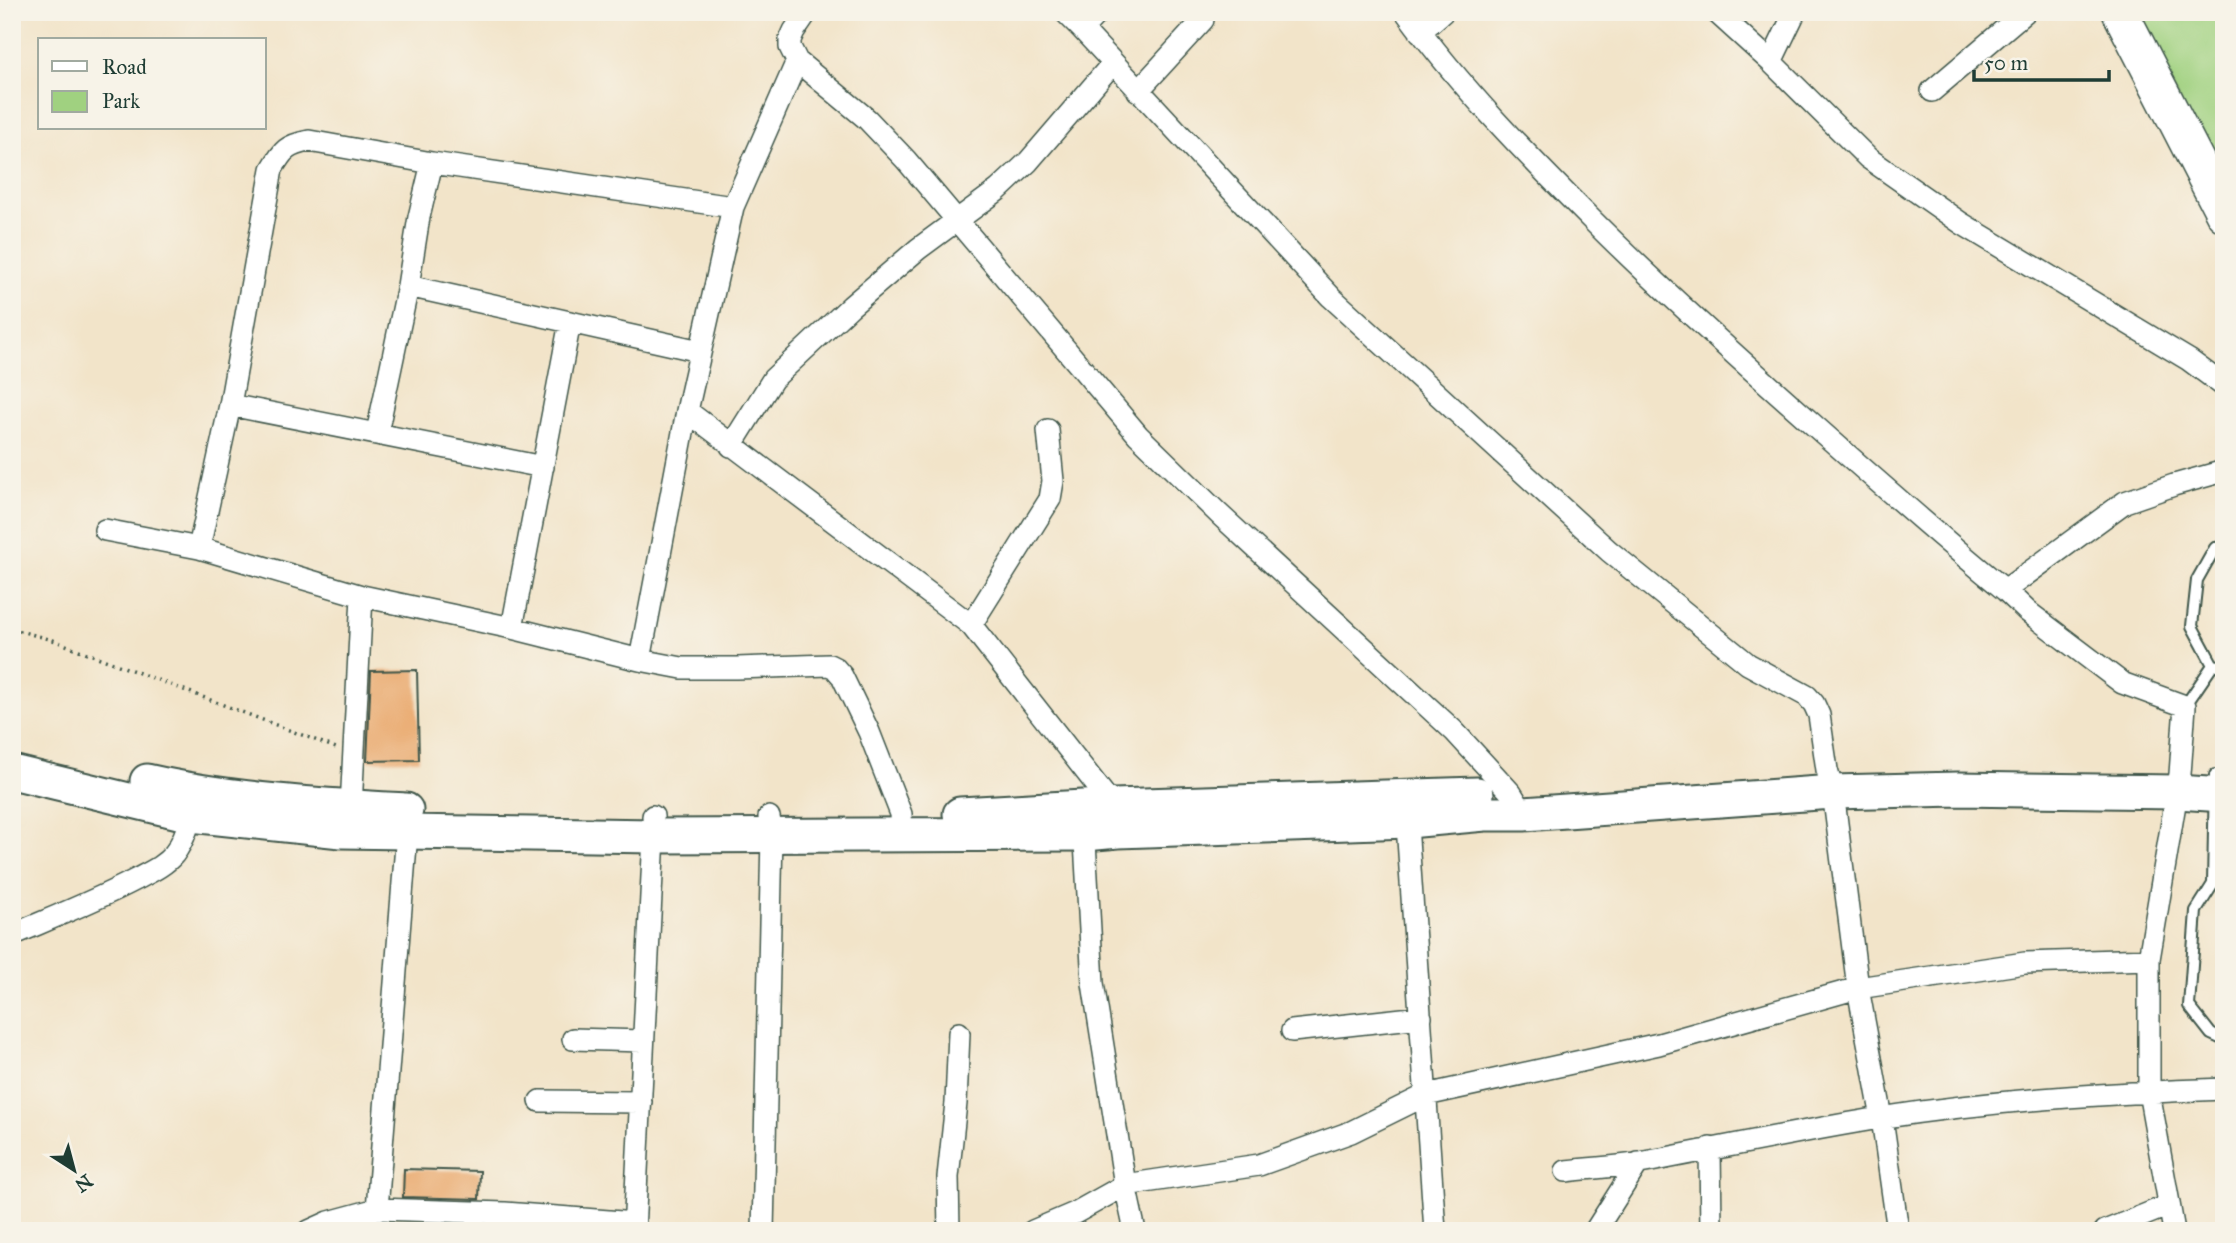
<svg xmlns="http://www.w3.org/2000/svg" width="2236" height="1243" font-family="'IM FELL Great Primer',serif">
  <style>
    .green { fill: #a0d180; stroke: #60875a; stroke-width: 2 }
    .building { fill: #eaac72 }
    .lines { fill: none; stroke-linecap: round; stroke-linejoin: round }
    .service-casing { stroke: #3f564a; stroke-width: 14 }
    .minor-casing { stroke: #3f564a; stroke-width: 24 }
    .primary-casing { stroke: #3f564a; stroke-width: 37 }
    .trunk-casing { stroke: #3f564a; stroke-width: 38 }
    .path { stroke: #3f564a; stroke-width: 3.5; stroke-dasharray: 2 5; stroke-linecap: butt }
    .service { stroke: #fff; stroke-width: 10 }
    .minor { stroke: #fff; stroke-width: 21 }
    .primary { stroke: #fff; stroke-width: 33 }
    .trunk { stroke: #fff; stroke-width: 35 }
  </style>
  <rect width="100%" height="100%" fill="#f7f3e8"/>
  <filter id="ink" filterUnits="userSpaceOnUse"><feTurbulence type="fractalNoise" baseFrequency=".0143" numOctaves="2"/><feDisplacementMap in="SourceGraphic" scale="14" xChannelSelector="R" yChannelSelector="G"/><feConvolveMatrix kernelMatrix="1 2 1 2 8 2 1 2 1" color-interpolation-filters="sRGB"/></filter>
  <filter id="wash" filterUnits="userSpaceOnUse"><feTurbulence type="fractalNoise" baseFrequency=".00686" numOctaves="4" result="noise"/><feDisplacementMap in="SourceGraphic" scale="28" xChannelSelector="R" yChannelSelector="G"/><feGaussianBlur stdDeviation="1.57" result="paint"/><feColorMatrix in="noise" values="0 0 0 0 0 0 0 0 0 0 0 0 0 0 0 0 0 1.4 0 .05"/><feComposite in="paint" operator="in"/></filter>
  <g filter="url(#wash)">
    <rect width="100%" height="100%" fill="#f2e4c9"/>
    <path class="green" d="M 2133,12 L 2219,12 L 2224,22 L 2224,193 Z"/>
    <g id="blocks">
      <path class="building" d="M 417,670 L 419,760 L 367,761 L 371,671 Z
        M 404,1169 L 480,1171 L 479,1199 L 403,1197 Z"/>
    </g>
  </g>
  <g filter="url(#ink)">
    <use href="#blocks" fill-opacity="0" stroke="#3f564a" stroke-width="2"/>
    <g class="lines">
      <defs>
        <path id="service" d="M 2224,547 L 2215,548 L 2197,580 L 2192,626 L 2213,665 L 2224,667
          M 2185,706 L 2213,665
          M 2224,881 L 2213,884 L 2196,911 L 2189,1006 L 2211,1034 L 2224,1040
          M 2213,884 L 2215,775"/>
        <path id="minor" d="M 807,12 L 794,31 L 790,40 L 790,47 L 797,61 L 867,119 L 906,160 L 1138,435 L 1219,514 L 1454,731 L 1511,793 L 1524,814
          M 1065,12 L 1082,29
          M 1098,12 L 1082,29 L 1331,297 L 1609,551 L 1748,664 L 1807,696 L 1814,704 L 1819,715 L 1827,770 L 1833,792 L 1858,988 L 1882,1118 L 1898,1231
          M 1406,12 C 1461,88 1527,155 1593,221 C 1665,293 1740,360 1816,427 C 1878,482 1940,537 2005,590 L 2125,502 L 2174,485 L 2224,471
          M 1716,12 L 1771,62 L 1868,158 L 1961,223 L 2189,360 L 2224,386
          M 1420,32 L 1443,12
          M 797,61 L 733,207 L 687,411 L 971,625 L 1113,806 L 1115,814
          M 1771,62 L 1795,12
          M 1138,91 L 1203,20
          M 1932,91 L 2025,12
          M 408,286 L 700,351
          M 230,405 L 543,467
          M 687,411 L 640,660 L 682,668 L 737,668 L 829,665 L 835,668 L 842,676 L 869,732 L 901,814 L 902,836
          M 377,433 L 408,286 L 419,217 L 432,163 L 733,207
          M 731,446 L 773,379 L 851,306 L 918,249 L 998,190 L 1028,162 L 1113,63
          M 105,530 L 199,548 L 362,596
          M 199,548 L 230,405 L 272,169 C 283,150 287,145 309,141 L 432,163
          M 2005,590 L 2027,611 L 2122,683 L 2185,706 L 2180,774 L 2149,959 L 2149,1092 L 2174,1231
          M 971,625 L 1050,499 L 1053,481 L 1048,430
          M 512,628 L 570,322
          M 351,807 L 362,596 L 512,628 L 640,660
          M 1406,810 L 1435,1231
          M 1084,824 L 1093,983 L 1125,1185 L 1135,1231
          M 12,935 C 54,917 97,900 137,879 C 150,872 164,866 174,854 C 184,841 191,820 193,803
          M 1292,1031 L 1421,1017
          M 573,1039 L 643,1041
          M 540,1101 L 641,1102
          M 1710,1148 L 1711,1231
          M 1566,1171 C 1591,1168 1616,1167 1640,1163 C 1720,1148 1800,1131 1880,1118 C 1994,1100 2109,1093 2224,1089
          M 377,1209 L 408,820
          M 309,1231 L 329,1222 L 377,1209 L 505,1213 L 635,1223
          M 634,1231 L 654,836 L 653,816
          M 763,1231 L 772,836 L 769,817
          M 949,1231 L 948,1177 L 956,1103 L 959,1033
          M 1033,1231 L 1075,1213 L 1125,1185 L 1259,1165 L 1351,1132 L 1426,1095 L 1659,1044 L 1858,988 L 2025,963 L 2149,959
          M 1595,1231 L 1638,1163
          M 2105,1231 L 2169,1205"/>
        <path id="primary" d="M 12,772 L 191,815 L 341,831 L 654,836 L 1085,834 L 1118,831 L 1408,821 L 1485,814 L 1524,814 L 1833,792 L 1958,789 L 2177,792 L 2224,795
          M 147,781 C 231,800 320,805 406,810
          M 960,814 L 1083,807 L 1477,794"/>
        <path id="trunk" d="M 2120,12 L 2224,214"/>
      </defs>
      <use href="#service" class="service-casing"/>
      <use href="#minor" class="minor-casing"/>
      <use href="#primary" class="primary-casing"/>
      <use href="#trunk" class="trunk-casing"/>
      <path class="path" d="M 12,629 L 53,640 L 336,748"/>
      <use href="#service" class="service"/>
      <use href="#minor" class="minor"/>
      <use href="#primary" class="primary"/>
      <use href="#trunk" class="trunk"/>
    </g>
  </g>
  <rect width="2236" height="1243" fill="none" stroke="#f7f3e8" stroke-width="42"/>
  <rect x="38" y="38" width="228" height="91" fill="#f7f3e8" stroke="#a1aaa0" stroke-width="2"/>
  <rect x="52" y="61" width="35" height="10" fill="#ffffff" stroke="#a1aaa0" stroke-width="2"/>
  <text x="102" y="74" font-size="21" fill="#1f3d34">Road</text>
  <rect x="52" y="91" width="35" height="21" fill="#a0d180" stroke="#a1aaa0" stroke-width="2"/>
  <text x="102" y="108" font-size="21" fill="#1f3d34">Park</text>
  <g transform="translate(74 1170) rotate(144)" stroke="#f7f3e8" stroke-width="5" paint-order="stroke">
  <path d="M0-5L12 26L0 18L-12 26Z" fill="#1f3d34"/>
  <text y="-10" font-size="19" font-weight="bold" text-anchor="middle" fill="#1f3d34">N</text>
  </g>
  <path d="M1974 70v10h135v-10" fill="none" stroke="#1f3d34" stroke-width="3.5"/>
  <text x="1984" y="70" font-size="21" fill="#1f3d34" stroke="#f7f3e8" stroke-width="5" paint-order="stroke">50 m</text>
</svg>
